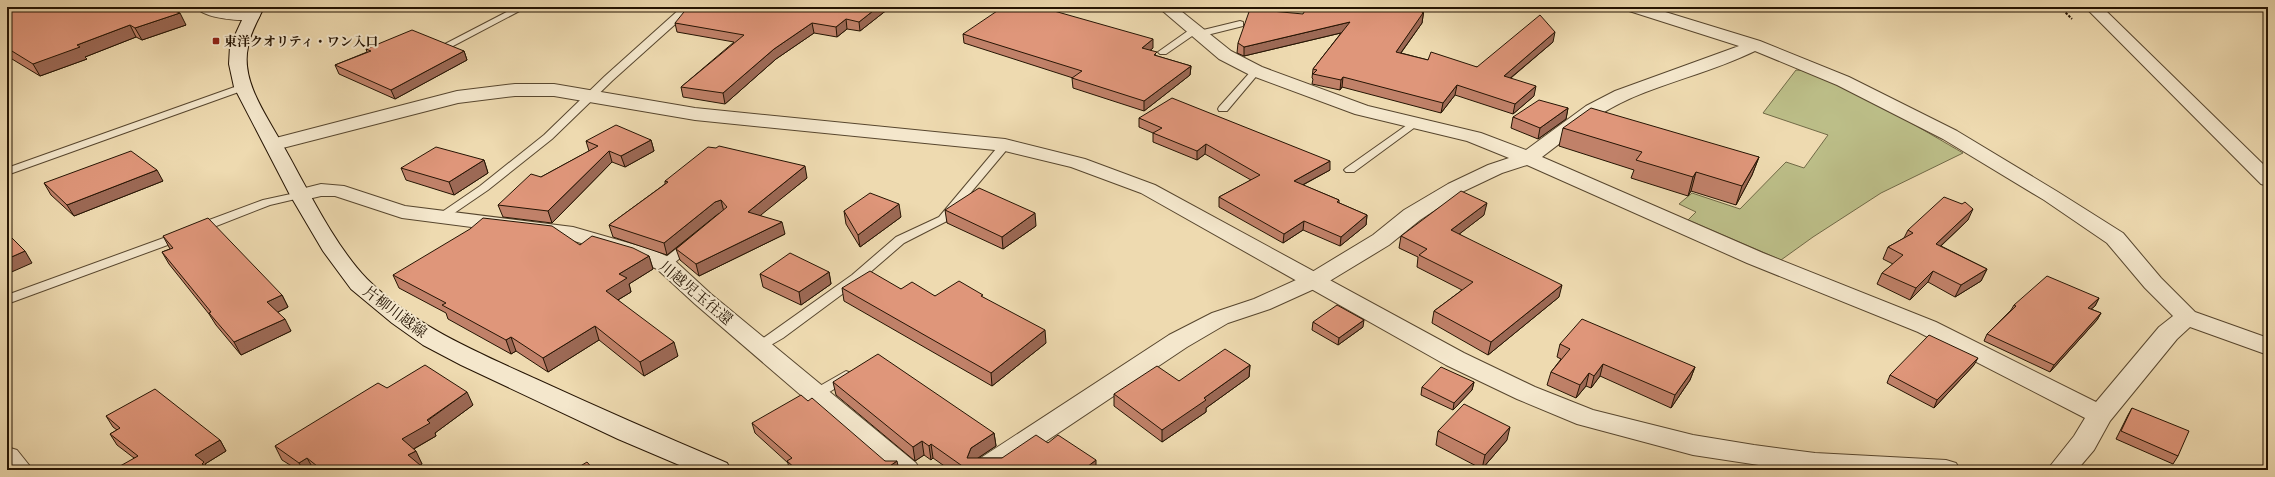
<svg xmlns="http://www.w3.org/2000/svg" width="2275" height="477" font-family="'EB Garamond','Noto Serif JP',serif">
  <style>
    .green { fill: #bcbe88; stroke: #706946 }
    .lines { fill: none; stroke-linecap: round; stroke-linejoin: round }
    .service-casing { stroke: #57462e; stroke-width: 2 }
    .minor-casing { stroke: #57462e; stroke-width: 2 }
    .tertiary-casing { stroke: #57462e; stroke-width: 2 }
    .secondary-casing { stroke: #251403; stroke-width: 2 }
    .path { stroke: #251403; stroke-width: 2; stroke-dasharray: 2.5 1.5; stroke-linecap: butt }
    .service { fill: #f4e7cc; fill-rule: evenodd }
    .minor { fill: #f4e7cc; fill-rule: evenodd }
    .tertiary { fill: #f4e7cc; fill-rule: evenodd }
    .secondary { fill: #f4e7cc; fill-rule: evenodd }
    .wall { fill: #c08169; stroke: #251403 }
    .shaded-wall { fill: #9c6955; stroke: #251403 }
    .building { fill: #df967a; stroke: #251403 }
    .poi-dot { fill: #8f2418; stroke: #f4e7cc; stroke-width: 1.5 }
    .labels { text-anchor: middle; stroke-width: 4; stroke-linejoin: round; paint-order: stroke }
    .far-poi-label { font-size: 13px; font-weight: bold; fill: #251403; stroke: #f4e7cc; text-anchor: start }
    .street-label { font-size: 15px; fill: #251403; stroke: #f4e7cc }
  </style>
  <rect width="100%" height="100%" fill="#eedab0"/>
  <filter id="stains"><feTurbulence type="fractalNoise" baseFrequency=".005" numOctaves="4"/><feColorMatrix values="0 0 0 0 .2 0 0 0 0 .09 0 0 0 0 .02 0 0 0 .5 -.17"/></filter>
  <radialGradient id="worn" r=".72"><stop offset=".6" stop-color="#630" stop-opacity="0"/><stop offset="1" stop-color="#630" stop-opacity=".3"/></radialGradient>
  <path class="green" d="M 1796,70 C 1821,68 1935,137 1963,153 L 1881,193 L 1813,237 L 1781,260 L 1688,220 L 1696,212 L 1679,204 L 1692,193 L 1740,209 L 1786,162 L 1804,168 L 1828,135 L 1763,113 Z"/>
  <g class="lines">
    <defs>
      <path id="service" d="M 516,7 L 527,7 L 453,46 L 447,46 L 445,44 Z
        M 682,7 L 691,7 L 681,19 L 613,80 L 552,139 L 488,190 L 447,218 L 439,218 L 437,216 L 439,214 L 480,186 L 544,135 L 605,76 Z
        M 1240,21 L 1243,22 L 1243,26 L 1199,37 L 1195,34 L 1166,54 L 1160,54 L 1158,52 L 1192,28 L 1198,28 L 1199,31 Z
        M 1256,68 L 1259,69 L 1259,73 L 1227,111 L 1219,111 L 1218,109 L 1219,107 L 1253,69 Z
        M 243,84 L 247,85 L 247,89 L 7,175 L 7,168 Z
        M 1414,120 L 1418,121 L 1419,123 L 1418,125 L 1354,172 L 1346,172 L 1344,170 L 1346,168 Z
        M 1005,142 L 1009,143 L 1010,145 L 1009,147 L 947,221 L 904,243 L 860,281 L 783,338 L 764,349 L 754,349 L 752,346 L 852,275 L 896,237 L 939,217 L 1001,143 Z
        M 300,192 L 306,195 L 304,197 L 270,205 L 201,232 L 193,232 L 191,229 L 193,226 L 263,200 Z
        M 180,232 L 184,233 L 186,236 L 184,239 L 7,304 L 7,295 Z
        M 690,240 L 696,244 L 694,247 L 669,267 L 661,267 L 659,264 L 661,261 L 686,241 Z
        M 846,371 L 851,373 L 853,376 L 851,379 L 821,397 L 811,397 L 809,394 L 811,391 Z"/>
      <path id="minor" d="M 1158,7 L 1176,7 L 1231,51 L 1262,67 L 1368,106 L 1481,133 L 1526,150 L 1586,106 L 1615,91 L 1739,46 L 1626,10 L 1624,7 L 1649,7 L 1760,41 L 1849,77 L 1957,131 L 2058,192 L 2123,233 L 2161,278 L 2195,312 L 2268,338 L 2268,355 L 2190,327 L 2177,339 L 2110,421 L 2094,450 L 2077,470 L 2047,470 L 2074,436 L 2085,418 L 1918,332 L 1747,263 L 1527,165 L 1502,173 L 1462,192 L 1420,220 L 1389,245 L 1323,285 L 1270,309 L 1228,323 L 1187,347 L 1003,470 L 969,470 L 973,463 L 1169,335 L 1212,313 L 1254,299 L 1307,275 L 1373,235 L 1404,210 L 1448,184 L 1488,165 L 1509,158 L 1467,141 L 1355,114 L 1250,75 L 1219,59 ZM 1755,51 L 1837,85 L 1943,139 L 2044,200 L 2107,243 L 2145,288 L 2173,316 L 2159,327 L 2096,402 L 1936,322 L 1763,253 L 1542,157 C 1570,136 1597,113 1629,99 C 1670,81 1714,71 1755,51 Z
        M 321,184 L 344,186 L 405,206 L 573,227 L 653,250 L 673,259 L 711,294 L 916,463 L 920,470 L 888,470 L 695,304 L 657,269 L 637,260 L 571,240 L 402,218 L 335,196 L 321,196 L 300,201 L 293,199 L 290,195 L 293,191 Z
        M 7,447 L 17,450 L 33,470 L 7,470 Z"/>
      <path id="tertiary" d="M 196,7 L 252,10 L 258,11 L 260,15 L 258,19 C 244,22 204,19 196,7 Z
        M 2085,7 L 2102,7 L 2268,169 L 2268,186 L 2261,184 Z
        M 515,84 L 554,84 L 695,108 L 1005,139 L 1085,159 L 1155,185 L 1464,353 L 1535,387 L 1593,410 L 1693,435 L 1754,445 L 1815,453 L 1946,460 L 1956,463 L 1960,470 L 1792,470 L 1693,455 L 1577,424 L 1517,399 L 1446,365 L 1141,193 L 1071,167 L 1005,151 L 695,120 L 554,96 L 515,96 L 458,103 L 275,150 L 268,148 L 265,144 L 268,140 L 457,91 Z"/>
      <path id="secondary" d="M 248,7 L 264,7 C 258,20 250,33 248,47 C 240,82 269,119 285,149 C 308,190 335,246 367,279 C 414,326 477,352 536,379 C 599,408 663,436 727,463 L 731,470 L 691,470 L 618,439 L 461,365 L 423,345 L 392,323 L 351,289 L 323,251 L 290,195 L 234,87 L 229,64 L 230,46 Z"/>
    </defs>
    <use href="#service" class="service-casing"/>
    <use href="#minor" class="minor-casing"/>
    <use href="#tertiary" class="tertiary-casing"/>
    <use href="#secondary" class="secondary-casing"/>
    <path class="path" d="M 2060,7 L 2072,19"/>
    <use href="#service" class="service"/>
    <use href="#minor" class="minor"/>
    <use href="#tertiary" class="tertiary"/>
    <use href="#secondary" class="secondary"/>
  </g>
  <path class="wall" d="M 7,7 L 186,25 L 142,40 L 136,37 L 85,57 L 87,59 L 40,76 L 7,56 Z
    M 888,9 L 860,31 L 847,29 L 837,37 L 814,33 L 776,59 L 725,104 L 683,97 L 681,87 L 734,42 L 677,32 L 675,23 Z
    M 1424,9 L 1422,23 L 1401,53 L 1428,60 L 1477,67 L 1553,42 L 1511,78 L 1534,96 L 1513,114 L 1455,95 L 1441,113 L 1342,87 L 1340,90 L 1312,84 L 1313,79 L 1312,78 L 1313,69 L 1341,33 L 1244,56 L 1237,53 L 1238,43 L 1303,14 Z
    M 963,34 L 1153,48 L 1150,50 L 1157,56 L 1191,66 L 1190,75 L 1144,111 L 1073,88 L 1072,78 L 1073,78 L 964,43 Z
    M 366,49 L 464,51 L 467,60 L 395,99 L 339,74 L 335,65 L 367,52 Z
    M 1568,108 L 1566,119 L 1538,139 L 1511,128 L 1513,117 Z
    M 1139,118 L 1330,170 L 1303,185 L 1339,200 L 1339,203 L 1367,215 L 1366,225 L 1340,246 L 1303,230 L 1283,243 L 1219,207 L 1219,197 L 1251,180 L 1205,154 L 1197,160 L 1153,142 L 1153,133 L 1139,127 Z
    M 1563,128 L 1759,157 L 1752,175 L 1736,205 L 1691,191 L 1688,196 L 1631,178 L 1634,170 L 1559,146 Z
    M 651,140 L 654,151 L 625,167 L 612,162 L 552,223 L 503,217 L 498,205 L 541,177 L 589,151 L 586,141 Z
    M 484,160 L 488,173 L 454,195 L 406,180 L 401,168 Z
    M 807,178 L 760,215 L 785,234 L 699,276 L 680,260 L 676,249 L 719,213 L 667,255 L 613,237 L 609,225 L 665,184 L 665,181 Z
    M 163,181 L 74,216 L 51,195 L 44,183 Z
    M 1962,204 L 1968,220 L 1941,246 L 1987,269 L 1981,281 L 1955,297 L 1928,282 L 1910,300 L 1877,284 L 1882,273 L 1893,264 L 1883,259 L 1888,247 L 1904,238 L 1908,230 Z
    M 945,210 L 1036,226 L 1003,249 L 947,223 Z
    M 844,211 L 901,217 L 860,247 L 846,224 Z
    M 1484,215 L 1459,234 L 1559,297 L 1488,355 L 1432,323 L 1434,311 L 1462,290 L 1417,267 L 1418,257 L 1399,248 L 1401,236 Z
    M 163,236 L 282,295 L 288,307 L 278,312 L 291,331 L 241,355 L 216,325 L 209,314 L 169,264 L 162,252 L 170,249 Z
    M 580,245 L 649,256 L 653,269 L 629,284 L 631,292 L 618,300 L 678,356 L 644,376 L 599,340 L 548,372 L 516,351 L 511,354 L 448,319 L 446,313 L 399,288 L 393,275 Z
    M 829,272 L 831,284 L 801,305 L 763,287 L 760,274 Z
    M 842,288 L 901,289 L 935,296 L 984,298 L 1046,343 L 992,386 L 844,301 Z
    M 2099,298 L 2095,306 L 2091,309 L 2101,313 L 2097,320 L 2050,372 L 1984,341 L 1987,334 L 2011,310 L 2014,305 Z
    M 1313,322 L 1363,327 L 1338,345 L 1312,330 Z
    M 1560,344 L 1695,367 L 1690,380 L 1671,408 L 1600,376 L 1591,388 L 1586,386 L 1576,398 L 1547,385 L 1551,372 L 1561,359 L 1557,357 Z
    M 1250,365 L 1249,377 L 1206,408 L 1206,412 L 1162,442 L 1114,406 L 1114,394 L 1179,381 Z
    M 1974,365 L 1934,408 L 1887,383 L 1890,375 Z
    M 833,382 L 994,433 L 996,446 L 978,458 L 1002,458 L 1048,443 L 1096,470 L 950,470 L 933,458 L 931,460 L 924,455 L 915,461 L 836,395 Z
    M 1474,382 L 1472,390 L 1453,410 L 1421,395 L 1422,387 Z
    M 387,388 L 473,405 L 435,433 L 436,436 L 414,449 L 422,464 L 420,465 L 426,470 L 298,470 L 282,460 L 275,446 Z
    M 2132,408 L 2178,456 L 2173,464 L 2116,439 L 2128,415 Z
    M 106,416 L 220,440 L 226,451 L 205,464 L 209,469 L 134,458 L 117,445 L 110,434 L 117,430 L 113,427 Z
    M 752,423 L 885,461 L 899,470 L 789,470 L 788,463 L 755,433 Z
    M 1438,431 L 1507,440 L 1482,469 L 1436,445 Z"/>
  <path class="shaded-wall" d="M 878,7 L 887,7 L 888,9 L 860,31 L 859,22 Z
    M 1424,9 L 1422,23 L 1395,61 L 1396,52 Z
    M 180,13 L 186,25 L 142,40 L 135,28 Z
    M 846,19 L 847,29 L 837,37 L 836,27 Z
    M 1350,22 L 1349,31 L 1244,56 L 1244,47 Z
    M 812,23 L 814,33 L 776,59 L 725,104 L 723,93 L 774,49 Z
    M 130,25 L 136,37 L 85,57 L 87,59 L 40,76 L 33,64 L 77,45 Z
    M 1555,32 L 1553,42 L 1502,85 L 1504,76 Z
    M 1153,39 L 1153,48 L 1142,57 L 1142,48 Z
    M 464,51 L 467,60 L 395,99 L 391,90 Z
    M 1191,66 L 1190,75 L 1144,111 L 1144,101 Z
    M 1343,77 L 1342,87 L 1340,90 L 1341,80 Z
    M 1457,85 L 1455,95 L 1441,113 L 1443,103 Z
    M 1536,86 L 1534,96 L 1513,114 L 1515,104 Z
    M 1568,108 L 1566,119 L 1538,139 L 1540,128 Z
    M 651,140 L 654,151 L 625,167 L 621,156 Z
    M 1206,144 L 1205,154 L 1197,160 L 1197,151 Z
    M 609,151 L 612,162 L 552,223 L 548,211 Z
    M 1759,157 L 1752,175 L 1736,205 L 1742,186 Z
    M 484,160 L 488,173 L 454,195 L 449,182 Z
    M 1330,161 L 1330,170 L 1293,190 L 1294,181 Z
    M 805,166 L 807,178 L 751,223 L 748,212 Z
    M 157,170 L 163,181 L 74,216 L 67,205 Z
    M 1696,172 L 1691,191 L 1688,196 L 1693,177 Z
    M 721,200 L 724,212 L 718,214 L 667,255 L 664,243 L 715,202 Z
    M 1487,203 L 1484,215 L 1449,242 L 1451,230 Z
    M 899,204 L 901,217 L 860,247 L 858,235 Z
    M 1973,209 L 1968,220 L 1931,255 L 1936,244 Z
    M 1035,213 L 1036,226 L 1003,249 L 1002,237 Z
    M 1367,215 L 1366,225 L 1340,246 L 1341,237 Z
    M 1304,221 L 1303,230 L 1283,243 L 1284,234 Z
    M 782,222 L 785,234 L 699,276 L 696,264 Z
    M 25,251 L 32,263 L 7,274 L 7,259 Z
    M 649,256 L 653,269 L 629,284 L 631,292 L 611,304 L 606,291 L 619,274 Z
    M 1987,269 L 1981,281 L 1955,297 L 1961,285 Z
    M 1933,271 L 1928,282 L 1910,300 L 1916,288 Z
    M 829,272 L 831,284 L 801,305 L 799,292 Z
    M 1562,285 L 1559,297 L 1488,355 L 1491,342 Z
    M 282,295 L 288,307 L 274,314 L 267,302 Z
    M 2099,298 L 2095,306 L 2084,315 L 2088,308 Z
    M 2101,313 L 2097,320 L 2050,372 L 2054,365 Z
    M 285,319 L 291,331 L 241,355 L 234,342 Z
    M 1364,320 L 1363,327 L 1338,345 L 1339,338 Z
    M 595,326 L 599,340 L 548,372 L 543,358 Z
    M 1045,330 L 1046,343 L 992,386 L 991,373 Z
    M 511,337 L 516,351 L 511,354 L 506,340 Z
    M 674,342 L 678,356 L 644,376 L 640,362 Z
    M 1978,358 L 1974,365 L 1934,408 L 1937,400 Z
    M 1603,364 L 1600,376 L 1591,388 L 1594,376 Z
    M 1250,365 L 1249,377 L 1206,408 L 1206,412 L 1162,442 L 1162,430 L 1204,398 Z
    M 1695,367 L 1690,380 L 1671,408 L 1675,395 Z
    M 1589,373 L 1586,386 L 1576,398 L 1580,385 Z
    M 1474,382 L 1472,390 L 1453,410 L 1454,403 Z
    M 467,392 L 473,405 L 435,433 L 436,436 L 408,452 L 402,439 Z
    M 1510,427 L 1507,440 L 1482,469 L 1485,455 Z
    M 994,433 L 996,446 L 972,462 L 967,458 L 971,448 Z
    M 220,440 L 226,451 L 205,464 L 209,470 L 206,470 L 195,455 Z
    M 922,441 L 924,455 L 915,461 L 913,447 Z
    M 931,444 L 933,458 L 931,460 L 929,446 Z
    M 416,451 L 422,464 L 414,469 L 408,455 Z
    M 307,458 L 314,470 L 303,470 L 299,463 Z
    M 1096,460 L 1096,470 L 1083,470 Z
    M 897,461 L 899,470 L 884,470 Z
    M 1047,466 L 1047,470 L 1042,470 Z"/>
  <path class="building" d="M 7,7 L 165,7 L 180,13 L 135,28 L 130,25 L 77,45 L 80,47 L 33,64 L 7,48 Z
    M 688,7 L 878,7 L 859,22 L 846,19 L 836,27 L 812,23 L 774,49 L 723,93 L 681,87 L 744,35 L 675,23 Z
    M 1003,7 L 1040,7 L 1153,39 L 1142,48 L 1157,52 L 1154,55 L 1191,66 L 1144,101 L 1072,78 L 1082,71 L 963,34 Z
    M 1307,7 L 1413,7 L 1424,9 L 1422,13 L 1423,13 L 1396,52 L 1428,60 L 1431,52 L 1477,67 L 1540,15 L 1555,32 L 1504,76 L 1536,86 L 1515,104 L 1457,85 L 1443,103 L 1343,77 L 1341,80 L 1313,74 L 1317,70 L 1313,69 L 1350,22 L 1244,47 L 1238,43 L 1250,9 L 1303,14 Z
    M 412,30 L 464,51 L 391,90 L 335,65 L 371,51 L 366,49 Z
    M 1172,98 L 1330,161 L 1294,181 L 1339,200 L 1337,202 L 1367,215 L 1341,237 L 1304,221 L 1284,234 L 1219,197 L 1260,175 L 1206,144 L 1197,151 L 1153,133 L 1162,128 L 1139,118 Z
    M 1539,100 L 1568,108 L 1540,128 L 1513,117 Z
    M 1591,108 L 1759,157 L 1742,186 L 1696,172 L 1693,177 L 1636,160 L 1642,152 L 1563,128 Z
    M 616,125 L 651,140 L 621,156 L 609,151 L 548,211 L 498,205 L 531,174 L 541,177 L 598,146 L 586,141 Z
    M 719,146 L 805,166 L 748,212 L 782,222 L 696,264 L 676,249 L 727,207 L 721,200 L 715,202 L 664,243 L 609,225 L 668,182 L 665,181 L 708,147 L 716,148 Z
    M 436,147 L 484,160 L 449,182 L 401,168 Z
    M 131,151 L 157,170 L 67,205 L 44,183 Z
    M 979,188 L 1035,213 L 1002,237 L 945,210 Z
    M 1461,191 L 1487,203 L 1451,230 L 1562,285 L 1491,342 L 1434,311 L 1473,282 L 1419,255 L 1427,249 L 1401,236 Z
    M 870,193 L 899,204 L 858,235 L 844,211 Z
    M 1944,197 L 1962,204 L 1965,202 L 1973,209 L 1936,244 L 1987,269 L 1961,285 L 1933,271 L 1916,288 L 1882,273 L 1903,255 L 1888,247 L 1913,233 L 1908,230 Z
    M 208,218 L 282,295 L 267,302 L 285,319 L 234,342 L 209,313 L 211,312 L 162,252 L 173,248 L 163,236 Z
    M 483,218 L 552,226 L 580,245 L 592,236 L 633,248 L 649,256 L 619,274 L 627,278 L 606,291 L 674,342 L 640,362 L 595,326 L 543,358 L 511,337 L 506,340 L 442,305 L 446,303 L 393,275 L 470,229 Z
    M 7,233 L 25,251 L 7,259 Z
    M 790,253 L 829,272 L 799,292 L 760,274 Z
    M 870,271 L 901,289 L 912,282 L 935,296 L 959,281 L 983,295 L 981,296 L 1045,330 L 991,373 L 842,288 Z
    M 2047,276 L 2099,298 L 2088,308 L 2101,313 L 2054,365 L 1987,334 L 2016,306 L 2014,305 Z
    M 1337,305 L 1364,320 L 1339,338 L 1313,322 Z
    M 1582,319 L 1695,367 L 1675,395 L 1603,364 L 1594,376 L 1589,373 L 1580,385 L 1551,372 L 1570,349 L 1560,344 Z
    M 1929,335 L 1978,358 L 1937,400 L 1890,375 Z
    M 1225,349 L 1250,365 L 1204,398 L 1206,400 L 1162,430 L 1114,394 L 1157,366 L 1179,381 Z
    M 878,354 L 994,433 L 971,448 L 967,458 L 1002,458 L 1036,435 L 1048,443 L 1058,435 L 1096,460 L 1083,470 L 1052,470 L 1047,466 L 1042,470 L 968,470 L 931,444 L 929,446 L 922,441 L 913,447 L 833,382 Z
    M 425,365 L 467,392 L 427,420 L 430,423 L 402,439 L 416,451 L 408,455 L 426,470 L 322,470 L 307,458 L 299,463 L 275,446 L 378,383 L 387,388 Z
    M 1441,367 L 1474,382 L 1454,403 L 1422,387 Z
    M 155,389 L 220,440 L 195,455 L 204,462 L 202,464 L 210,470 L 113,470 L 138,456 L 110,434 L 120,428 L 106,416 Z
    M 801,395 L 808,401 L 812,398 L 885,461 L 897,461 L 884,470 L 797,470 L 787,461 L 792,458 L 752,423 Z
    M 1464,404 L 1510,427 L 1485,455 L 1438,431 Z
    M 2132,408 L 2189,431 L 2178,456 L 2121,431 Z
    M 587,462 L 594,470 L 574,470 Z"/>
  <rect class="poi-dot" x="212" y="37" width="8" height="8" rx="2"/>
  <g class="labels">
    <g class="far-poi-label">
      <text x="224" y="46">東洋クオリティ・ワン入口</text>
    </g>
    <g class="street-label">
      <text transform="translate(696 293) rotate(40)" y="5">川越児玉往還</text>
      <text transform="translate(395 312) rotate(37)" y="5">片柳川越線</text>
    </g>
  </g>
  <rect width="2275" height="477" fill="none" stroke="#eedab0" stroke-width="24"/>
  <rect x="8" y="8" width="2259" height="461" fill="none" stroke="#251403" stroke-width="2"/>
  <rect x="12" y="12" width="2251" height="453" fill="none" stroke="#251403"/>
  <rect width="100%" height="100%" filter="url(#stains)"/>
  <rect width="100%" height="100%" fill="url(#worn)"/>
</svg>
